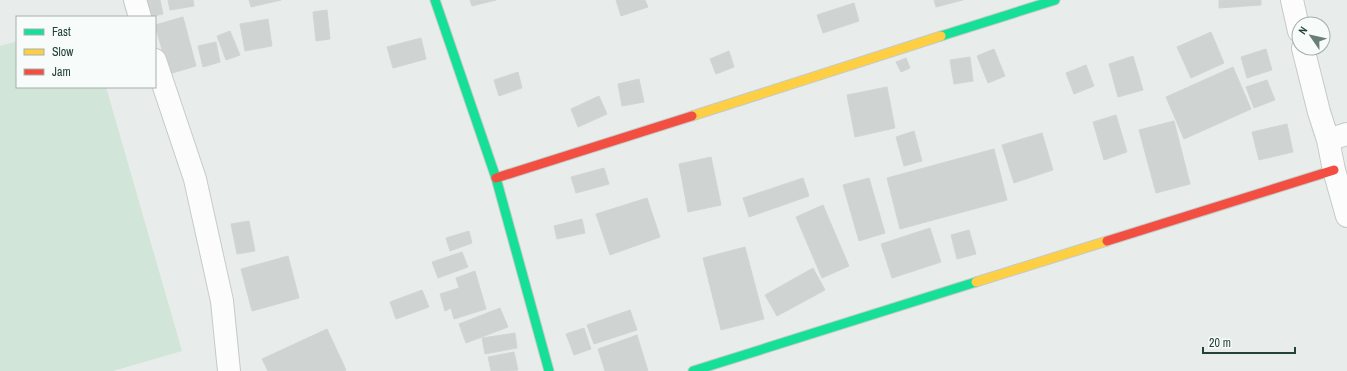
<svg xmlns="http://www.w3.org/2000/svg" width="1347" height="371" font-family="'Archivo Narrow',sans-serif">
  <style>
    .green { fill: #d1e5d8 }
    .building { fill: #cfd4d2; stroke: #d1d6d4 }
    .lines { fill: none; stroke-linecap: round; stroke-linejoin: round }
    .street-casing { stroke: #c5cac8; stroke-width: 24 }
    .fast-casing { stroke: #c3cbc8; stroke-width: 11 }
    .slow-casing { stroke: #c3cbc8; stroke-width: 11 }
    .jam-casing { stroke: #c3cbc8; stroke-width: 11 }
    .street { stroke: #fcfcfc; stroke-width: 22 }
    .fast { stroke: #16e098; stroke-width: 9 }
    .slow { stroke: #ffcf43; stroke-width: 9 }
    .jam { stroke: #f24e42; stroke-width: 9 }
  </style>
  <rect width="100%" height="100%" fill="#e8edeb"/>
  <path class="green" d="M 17,41 L 17,87 L 106,87 L 182,351 L 113,371 L 0,371 L 0,46 Z"/>
  <path class="building" d="M 146,0 L 160,0 L 163,14 L 149,17 Z
    M 168,0 L 193,0 L 194,6 L 170,10 Z
    M 249,0 L 281,0 L 251,7 Z
    M 470,0 L 496,0 L 472,6 Z
    M 616,0 L 645,0 L 648,7 L 621,16 Z
    M 934,0 L 963,0 L 936,7 Z
    M 1219,0 L 1261,0 L 1261,5 L 1219,8 Z
    M 854,3 L 859,21 L 823,33 L 817,15 Z
    M 327,10 L 330,39 L 316,41 L 313,12 Z
    M 183,17 L 196,66 L 169,74 L 155,25 Z
    M 268,19 L 272,46 L 245,51 L 240,24 Z
    M 230,31 L 240,55 L 226,60 L 217,36 Z
    M 1211,32 L 1224,63 L 1191,78 L 1177,47 Z
    M 421,38 L 426,59 L 393,68 L 387,47 Z
    M 216,42 L 220,62 L 203,67 L 198,46 Z
    M 994,49 L 1005,76 L 988,83 L 977,56 Z
    M 1266,49 L 1272,70 L 1247,78 L 1241,57 Z
    M 729,51 L 734,67 L 716,74 L 710,59 Z
    M 1133,56 L 1143,90 L 1118,97 L 1109,64 Z
    M 970,57 L 973,81 L 954,84 L 950,60 Z
    M 906,58 L 910,68 L 901,72 L 896,62 Z
    M 1086,65 L 1094,86 L 1074,94 L 1066,73 Z
    M 1233,67 L 1251,109 L 1184,139 L 1166,97 Z
    M 518,72 L 522,88 L 499,96 L 494,80 Z
    M 639,79 L 644,102 L 622,106 L 618,84 Z
    M 1267,80 L 1275,100 L 1254,108 L 1246,87 Z
    M 887,87 L 895,128 L 855,137 L 847,95 Z
    M 599,96 L 607,114 L 578,127 L 571,109 Z
    M 1116,115 L 1127,152 L 1104,160 L 1093,122 Z
    M 1174,121 L 1190,184 L 1156,193 L 1139,130 Z
    M 1287,124 L 1293,152 L 1259,160 L 1252,132 Z
    M 914,131 L 922,161 L 904,166 L 896,137 Z
    M 1042,133 L 1053,170 L 1014,183 L 1002,145 Z
    M 994,149 L 1007,200 L 900,229 L 887,178 Z
    M 711,157 L 721,205 L 688,212 L 679,164 Z
    M 604,168 L 609,184 L 576,193 L 571,177 Z
    M 803,178 L 809,196 L 749,217 L 743,198 Z
    M 869,178 L 885,233 L 859,241 L 843,185 Z
    M 647,198 L 660,237 L 610,255 L 596,214 Z
    M 823,205 L 849,266 L 822,278 L 796,217 Z
    M 582,219 L 585,233 L 557,239 L 554,226 Z
    M 249,221 L 255,251 L 237,254 L 231,224 Z
    M 930,228 L 941,262 L 892,278 L 881,244 Z
    M 969,230 L 976,254 L 957,259 L 951,235 Z
    M 469,231 L 472,243 L 450,251 L 446,238 Z
    M 745,247 L 764,319 L 721,330 L 703,258 Z
    M 462,252 L 468,267 L 438,278 L 432,262 Z
    M 288,256 L 299,298 L 252,311 L 241,269 Z
    M 813,268 L 825,290 L 777,316 L 765,295 Z
    M 475,271 L 486,309 L 454,319 L 451,308 L 445,311 L 440,294 L 459,288 L 456,278 Z
    M 422,290 L 429,307 L 396,319 L 390,302 Z
    M 500,308 L 508,327 L 466,343 L 459,324 Z
    M 630,310 L 637,330 L 594,344 L 587,325 Z
    M 584,328 L 591,349 L 574,355 L 566,334 Z
    M 327,329 L 346,370 L 344,371 L 268,371 L 262,359 Z
    M 515,333 L 517,348 L 485,354 L 482,338 Z
    M 637,335 L 648,371 L 605,371 L 598,349 Z
    M 514,352 L 518,370 L 510,371 L 491,371 L 488,357 Z"/>
  <g class="lines">
    <defs>
      <path id="street" d="M 135,0 L 140,17
        M 1292,0 L 1299,31
        M 1303,48 L 1319,112 L 1328,140 L 1334,170 L 1347,216
        M 155,60 L 195,179 L 222,301 L 229,371
        M 1328,140 L 1347,134"/>
      <path id="fast" d="M 435,0 L 496,178 L 549,371
        M 941,36 L 1055,0
        M 693,371 L 976,282"/>
      <path id="slow" d="M 692,116 L 941,36
        M 976,282 L 1107,241"/>
      <path id="jam" d="M 496,178 L 692,116
        M 1107,241 L 1334,170"/>
    </defs>
    <use href="#street" class="street-casing"/>
    <use href="#fast" class="fast-casing"/>
    <use href="#slow" class="slow-casing"/>
    <use href="#jam" class="jam-casing"/>
    <use href="#street" class="street"/>
    <use href="#fast" class="fast"/>
    <use href="#slow" class="slow"/>
    <use href="#jam" class="jam"/>
  </g>
  <rect x="16" y="16" width="140" height="72" fill="#f7fbf9" stroke="#a3b1ad"/>
  <rect x="24" y="29" width="20" height="6" fill="#16e098" stroke="#a3b1ad"/>
  <text x="52" y="36" font-size="12" fill="#24413b">Fast</text>
  <rect x="24" y="49" width="20" height="6" fill="#ffcf43" stroke="#a3b1ad"/>
  <text x="52" y="56" font-size="12" fill="#24413b">Slow</text>
  <rect x="24" y="69" width="20" height="6" fill="#f24e42" stroke="#a3b1ad"/>
  <text x="52" y="76" font-size="12" fill="#24413b">Jam</text>
  <g transform="translate(1311 36) rotate(304)"><circle r="19" fill="#f7fbf9" stroke="#a3b1ad"/>
  <path d="M0-3L7 15L0 10L-7 15Z" fill="#697d79"/>
  <text y="-6" font-size="11" font-weight="bold" text-anchor="middle" fill="#24413b">N</text>
  </g>
  <path d="M1203 347v6h92v-6" fill="none" stroke="#24413b" stroke-width="2"/>
  <text x="1209" y="347" font-size="12" fill="#24413b" stroke="#f7fbf9" stroke-width="3" paint-order="stroke">20 m</text>
</svg>
